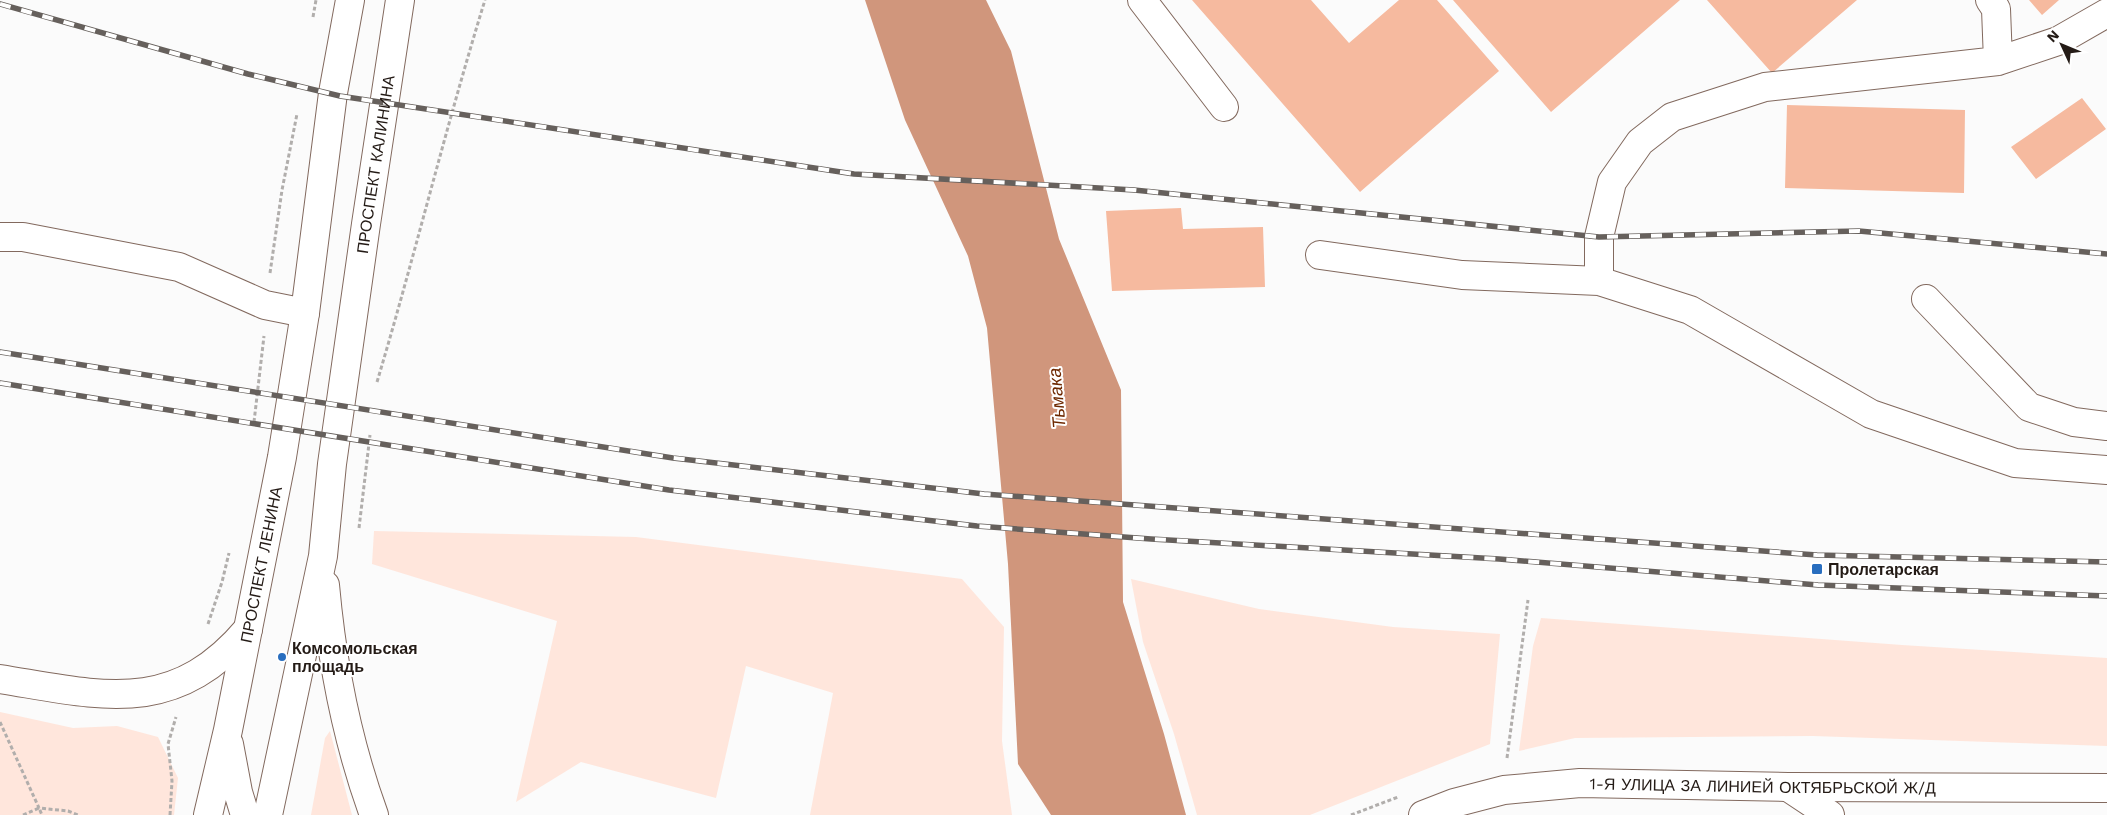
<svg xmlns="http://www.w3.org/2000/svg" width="2107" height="815" font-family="'Work Sans',sans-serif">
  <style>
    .green { fill: #ffe6dc }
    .water { fill: #d0967c }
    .building { fill: #f6ba9f }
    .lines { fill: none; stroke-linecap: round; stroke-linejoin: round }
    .minor-casing { stroke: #82695e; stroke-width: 30 }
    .major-casing { stroke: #82695e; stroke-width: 30 }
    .path { stroke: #b1aeac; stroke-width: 3; stroke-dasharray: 4 2.5; stroke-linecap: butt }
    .minor { stroke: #fff; stroke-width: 28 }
    .major { stroke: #fff; stroke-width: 28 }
    .rail-casing { stroke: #66605c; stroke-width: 5.5 }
    .rail { stroke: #fff; stroke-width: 4; stroke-dasharray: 11; stroke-linecap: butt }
    .poi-dot { fill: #296ebf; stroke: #fff; stroke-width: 2 }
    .labels { text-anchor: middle; stroke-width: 4; stroke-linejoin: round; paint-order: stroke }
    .street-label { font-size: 16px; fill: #241b16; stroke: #fff }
    .poi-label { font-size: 16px; font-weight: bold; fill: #241b16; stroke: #fff; text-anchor: start }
    .water-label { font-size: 18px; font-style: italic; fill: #6d2800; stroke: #fff }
  </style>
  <rect width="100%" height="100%" fill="#fbfbfb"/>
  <path class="green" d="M 374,531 L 636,537 L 962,579 L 1004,627 L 1002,741 L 1012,815 L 810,815 L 833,693 L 746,666 L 716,798 L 581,762 L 516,802 L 557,621 L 372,564 Z
    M 1131,579 L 1259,609 L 1393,627 L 1500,634 L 1490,744 L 1310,815 L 1197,815 L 1174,734 L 1143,642 Z
    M 1541,618 L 1902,645 L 2107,658 L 2107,746 L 1813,736 L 1575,738 L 1519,751 L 1533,646 Z
    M 0,712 L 73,728 L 117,726 L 158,737 L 178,778 L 174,815 L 0,815 Z
    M 330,731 L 352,815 L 311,815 L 325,738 Z"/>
  <path class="water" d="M 865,0 L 986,0 L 1011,51 L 1059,239 L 1121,390 L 1123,602 L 1164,734 L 1186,815 L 1051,815 L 1018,764 L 1008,564 L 987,328 L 968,256 L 905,120 Z"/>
  <path class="building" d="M 1192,0 L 1311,0 L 1349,43 L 1399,0 L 1437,0 L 1499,71 L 1360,192 Z
    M 1453,0 L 1680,0 L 1551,112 Z
    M 1707,0 L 1857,0 L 1772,73 Z
    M 2029,0 L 2059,0 L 2042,15 Z
    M 2082,98 L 2106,129 L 2036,179 L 2011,147 Z
    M 1787,105 L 1965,110 L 1964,193 L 1785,188 Z
    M 1181,208 L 1183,229 L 1263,227 L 1265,287 L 1112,291 L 1106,211 Z"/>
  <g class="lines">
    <defs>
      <path id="minor" d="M 1142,0 L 1224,107
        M 1990,0 L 1996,9 L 1998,61
        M 0,237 L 23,237 L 179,267 L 265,305 L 305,313
        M 1320,255 L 1462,275 L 1599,281 L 1690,310 L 1871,414 L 2015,463 L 2107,470
        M 1599,281 L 1599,237 L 1612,182 L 1640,142 L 1672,117 L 1765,87 L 1998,61 L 2058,41 L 2107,13
        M 1926,299 L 2029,407 L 2074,422 L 2107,426
        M 0,679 C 100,695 173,718 248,629
        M 1788,787 L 1830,815"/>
      <g id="major">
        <path d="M 325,585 C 332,663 347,741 374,815"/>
        <path d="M 229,744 L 238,792 L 245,815"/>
        <path id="s1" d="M 208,815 L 228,730 L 282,457 L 305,313 L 333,93 L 350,0"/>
        <path id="s2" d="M 268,815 L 323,556 L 332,464 L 366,224 L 400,0"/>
        <path id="s3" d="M 1423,815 L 1454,803 L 1504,790 L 1580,783 L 1788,787 L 2107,788"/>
      </g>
    </defs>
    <use href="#minor" class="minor-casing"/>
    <use href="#major" class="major-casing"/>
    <path class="path" d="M 313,17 L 316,0
      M 270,273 L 282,190 L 297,114
      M 377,382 C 415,255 446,126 485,0
      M 254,422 L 264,336
      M 359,528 L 370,435
      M 208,624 L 222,582 L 229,553
      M 0,722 L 39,808 L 68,811 L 78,815
      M 1507,758 L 1528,600
      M 23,815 L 39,808 L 42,815
      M 170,815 L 172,781 L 168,744 L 176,717
      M 1351,815 L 1398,797"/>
    <use href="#minor" class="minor"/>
    <use href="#major" class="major"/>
    <defs>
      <path id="rail" d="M 0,4 L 248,74 L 340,96 L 854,174 L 1134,190 L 1599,237 L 1859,231 L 2107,254
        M 0,352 L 673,458 L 984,494 L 1817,555 L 2107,562
        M 0,383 L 669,490 L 977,526 L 1151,539 L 1499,559 L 1818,585 L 2107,596"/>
    </defs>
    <use href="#rail" class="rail-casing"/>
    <use href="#rail" class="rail"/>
  </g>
  <g class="poi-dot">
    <rect x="1811" y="563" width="12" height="12" rx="2.5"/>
    <circle cx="282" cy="657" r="5"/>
  </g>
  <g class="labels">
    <g class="street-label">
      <text dy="6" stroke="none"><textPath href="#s2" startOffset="660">ПРОСПЕКТ КАЛИНИНА</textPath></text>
      <text dy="6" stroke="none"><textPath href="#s1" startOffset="256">ПРОСПЕКТ ЛЕНИНА</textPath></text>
      <text dy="6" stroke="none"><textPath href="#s3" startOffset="344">1-Я УЛИЦА ЗА ЛИНИЕЙ ОКТЯБРЬСКОЙ Ж/Д</textPath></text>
    </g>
    <g class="poi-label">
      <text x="1828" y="575">Пролетарская</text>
      <text x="292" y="654">Комсомольская<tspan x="292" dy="18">площадь</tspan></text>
    </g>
    <g class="water-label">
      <text transform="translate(1057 398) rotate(-95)" y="6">Тьмака</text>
    </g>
  </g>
  <g transform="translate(2062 45) rotate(314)" stroke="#ffffff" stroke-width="4" paint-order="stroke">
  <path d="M0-4L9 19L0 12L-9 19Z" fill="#241b16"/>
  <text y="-8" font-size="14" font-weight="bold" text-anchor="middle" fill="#241b16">N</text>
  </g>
</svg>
